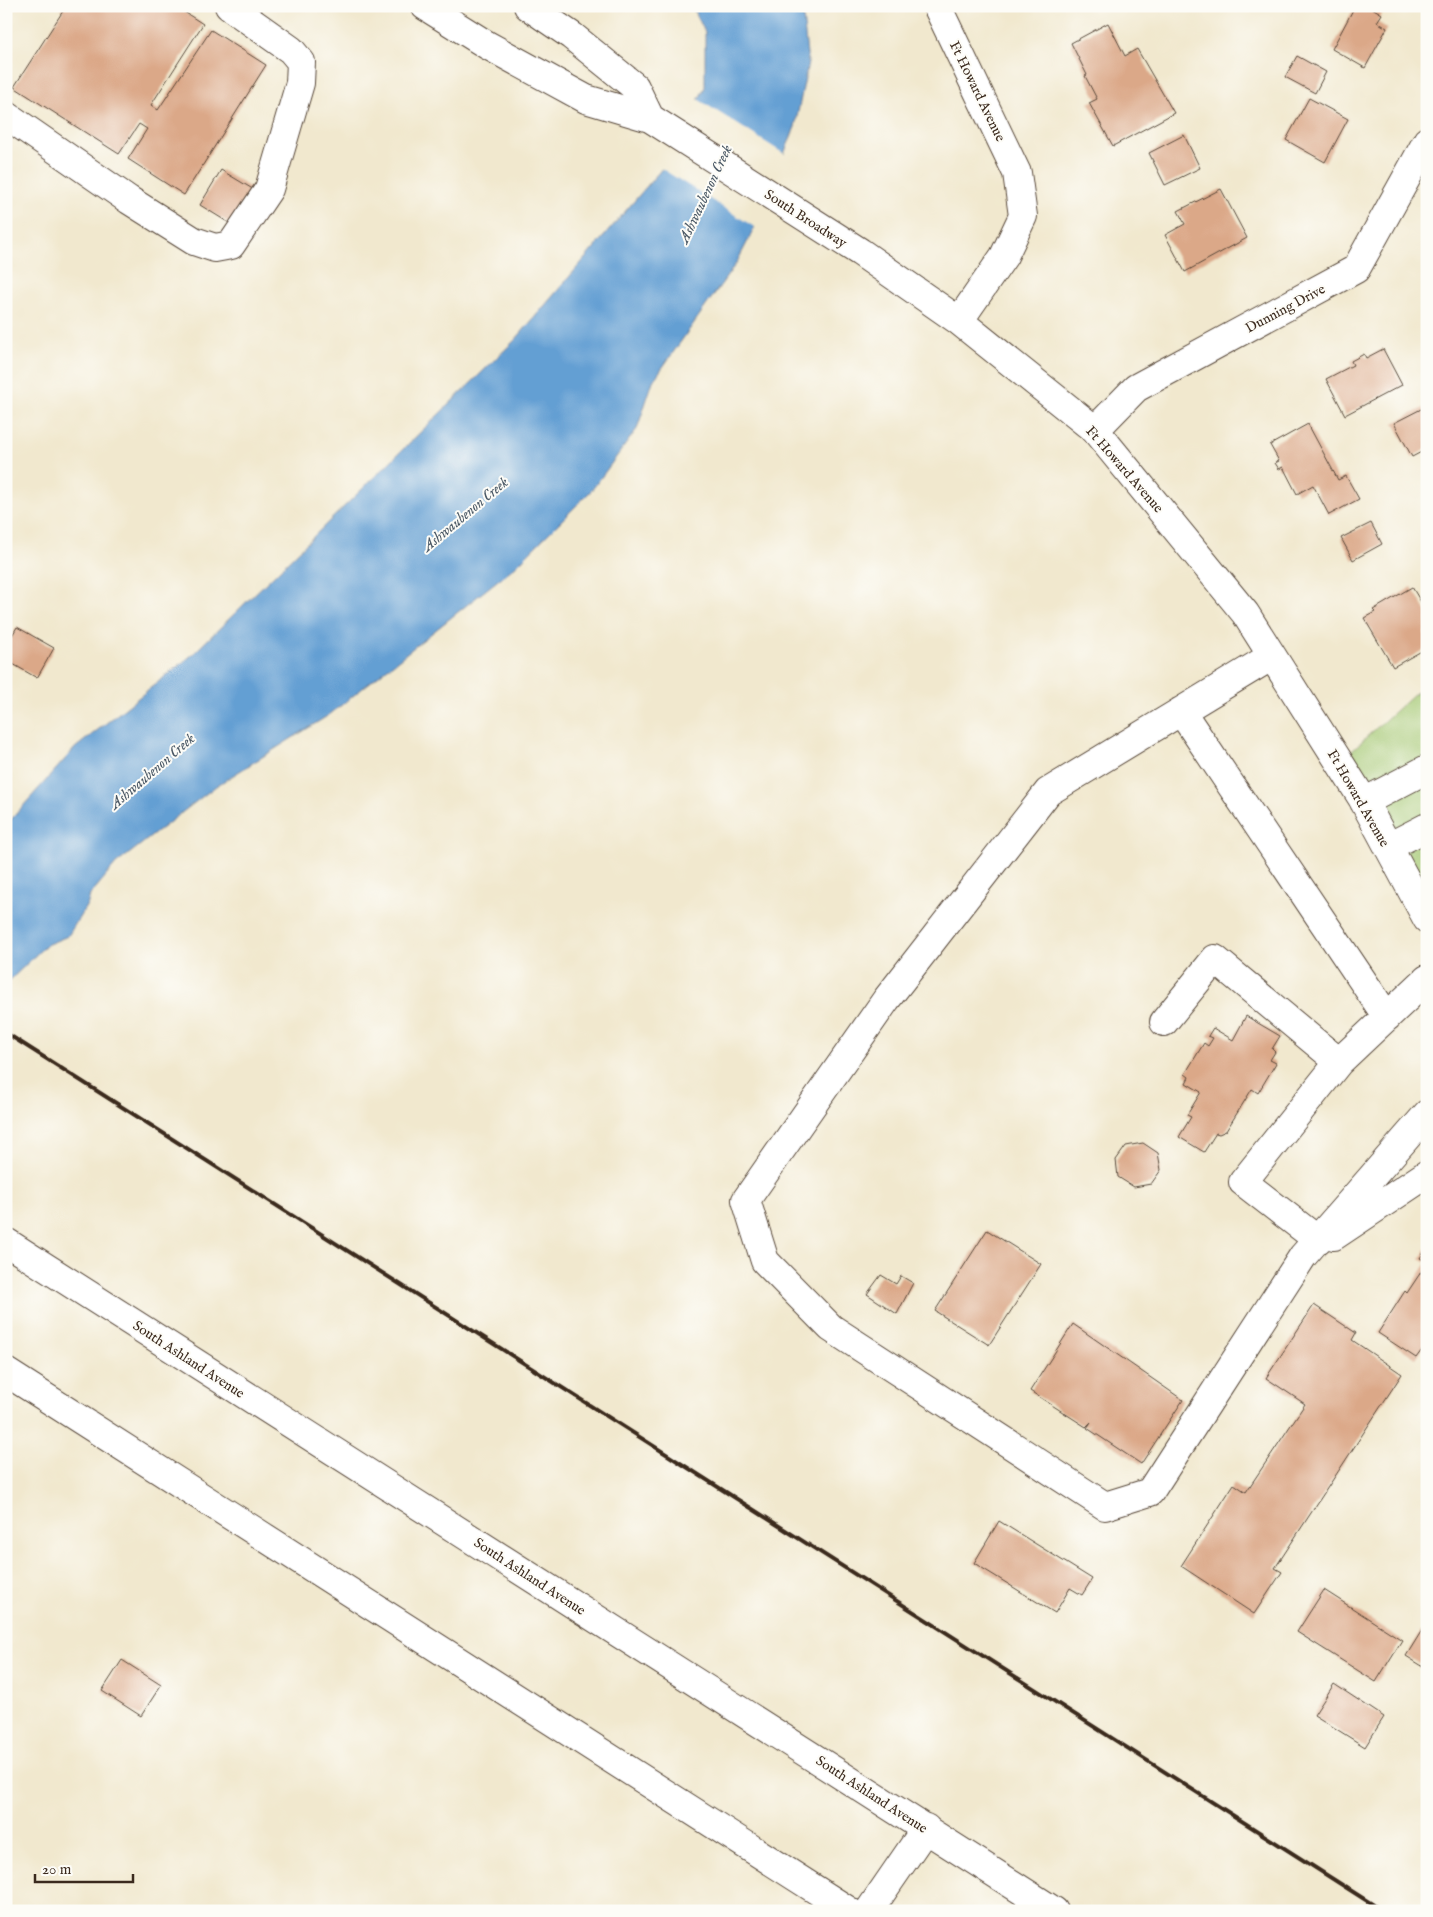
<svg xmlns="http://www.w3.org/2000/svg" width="1433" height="1917" font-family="'IM FELL English',serif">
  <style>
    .green { fill: #a3c771; stroke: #6f7848 }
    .water { fill: #639fd3; stroke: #4f6478 }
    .pier { fill: #f1e8ce }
    .building { fill: #dba888 }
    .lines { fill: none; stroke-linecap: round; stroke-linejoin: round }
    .minor-casing { stroke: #564638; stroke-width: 30 }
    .major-casing { stroke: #564638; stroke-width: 30 }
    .minor { stroke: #fff; stroke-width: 28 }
    .major { stroke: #fff; stroke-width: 28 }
    .rail { stroke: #3b2a1e; stroke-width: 4 }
    .labels { text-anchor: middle; stroke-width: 4; stroke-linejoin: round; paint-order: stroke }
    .street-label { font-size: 14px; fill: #3b2a1e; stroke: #fdfcf7 }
    .water-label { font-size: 15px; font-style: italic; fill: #4b5966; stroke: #fdfcf7 }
  </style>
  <rect width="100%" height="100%" fill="#fdfcf7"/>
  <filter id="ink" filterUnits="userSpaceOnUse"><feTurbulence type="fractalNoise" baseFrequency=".02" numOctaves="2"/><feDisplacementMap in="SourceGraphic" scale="10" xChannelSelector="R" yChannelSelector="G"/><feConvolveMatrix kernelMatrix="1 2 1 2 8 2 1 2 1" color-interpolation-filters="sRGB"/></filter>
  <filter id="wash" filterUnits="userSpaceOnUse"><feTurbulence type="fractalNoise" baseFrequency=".0096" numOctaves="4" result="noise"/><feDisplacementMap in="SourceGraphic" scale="20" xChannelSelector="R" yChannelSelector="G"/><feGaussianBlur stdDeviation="1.12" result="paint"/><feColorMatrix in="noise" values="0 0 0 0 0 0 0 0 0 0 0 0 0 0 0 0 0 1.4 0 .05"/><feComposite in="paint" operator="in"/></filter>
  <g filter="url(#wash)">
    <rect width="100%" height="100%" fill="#f1e8ce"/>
    <path class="green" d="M 1427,682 L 1427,919 L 1339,762 Z"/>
    <path class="water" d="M 692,6 L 802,6 L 808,63 L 795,127 L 751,235 L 737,262 L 653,381 L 637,429 L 591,491 L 517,565 L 329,715 L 216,786 L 116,864 L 90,895 L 88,903 L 68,936 L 46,945 L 6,984 L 6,825 L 75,748 L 192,655 L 516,339 L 665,165 L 705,87 L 705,32 Z"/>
    <path class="pier" d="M 696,98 L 786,155 L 756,228 L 659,167 Z"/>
    <g id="blocks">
      <path class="building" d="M 63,6 L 175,6 L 203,24 L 151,105 L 158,110 L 211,30 L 266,65 L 184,195 L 128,159 L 147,129 L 139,124 L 119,154 L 14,87 L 63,11 L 60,9 Z
        M 1355,6 L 1369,6 L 1382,14 L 1377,22 L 1387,28 L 1365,68 L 1332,49 Z
        M 1108,23 L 1125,56 L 1137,49 L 1174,113 L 1113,146 L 1089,103 L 1097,99 L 1085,76 L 1087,75 L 1071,43 Z
        M 1297,56 L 1326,72 L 1315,93 L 1285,77 Z
        M 1309,98 L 1348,119 L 1325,162 L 1286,140 Z
        M 1184,135 L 1200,168 L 1165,185 L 1149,153 Z
        M 221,170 L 256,191 L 234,226 L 200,205 Z
        M 1221,189 L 1247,238 L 1185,272 L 1165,235 L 1185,224 L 1178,211 Z
        M 1383,349 L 1402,385 L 1345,415 L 1326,379 L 1353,365 L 1351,361 L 1364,354 L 1366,358 Z
        M 1427,406 L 1427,449 L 1412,457 L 1394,423 Z
        M 1308,424 L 1338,480 L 1346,476 L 1359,499 L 1329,515 L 1313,485 L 1297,494 L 1283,467 L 1279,469 L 1275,463 L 1279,461 L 1270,445 Z
        M 1371,523 L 1382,544 L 1353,560 L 1341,538 Z
        M 1412,587 L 1427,612 L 1427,630 L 1424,632 L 1427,637 L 1427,648 L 1393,667 L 1364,618 L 1375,612 L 1373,610 Z
        M 17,627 L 54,648 L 37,678 L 6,660 L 6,646 Z
        M 1246,1016 L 1280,1036 L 1272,1049 L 1275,1052 L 1270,1060 L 1276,1063 L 1258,1093 L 1252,1089 L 1226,1131 L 1219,1134 L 1216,1133 L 1204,1152 L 1179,1137 L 1191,1117 L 1187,1115 L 1201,1092 L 1186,1083 L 1189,1077 L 1185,1074 L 1204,1043 L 1208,1046 L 1213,1038 L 1208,1036 L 1213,1028 L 1233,1040 Z
        M 1143,1143 L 1158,1153 L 1161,1170 L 1151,1184 L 1134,1187 L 1118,1177 L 1116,1160 L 1126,1146 Z
        M 987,1230 L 1041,1264 L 989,1345 L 935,1311 Z
        M 1427,1248 L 1427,1262 L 1420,1258 Z
        M 1427,1263 L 1427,1343 L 1416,1358 L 1378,1333 L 1405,1291 L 1407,1293 Z
        M 881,1275 L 896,1284 L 901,1276 L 913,1283 L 897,1314 L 867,1294 Z
        M 1314,1305 L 1356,1333 L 1352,1340 L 1402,1374 L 1275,1568 L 1282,1572 L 1254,1614 L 1181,1566 L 1234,1484 L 1246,1492 L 1305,1404 L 1266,1378 Z
        M 1073,1324 L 1183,1400 L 1141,1464 L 1087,1428 L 1091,1422 L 1086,1427 L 1030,1391 Z
        M 999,1521 L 1092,1579 L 1082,1595 L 1070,1588 L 1055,1613 L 974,1563 Z
        M 1324,1590 L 1402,1640 L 1376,1682 L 1297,1632 Z
        M 1427,1622 L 1427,1669 L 1406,1656 Z
        M 122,1660 L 161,1685 L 141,1716 L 102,1691 Z
        M 1334,1684 L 1384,1717 L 1365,1747 L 1314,1715 Z"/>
    </g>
  </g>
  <g filter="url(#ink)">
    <use href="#blocks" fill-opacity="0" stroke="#564638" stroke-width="1"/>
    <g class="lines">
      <defs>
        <path id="minor" d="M 425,6 L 487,45 L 586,99 L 650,118 L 860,252 L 959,321
          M 528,6 L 572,36 L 635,87 L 650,118
          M 937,6 L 1017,173 L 1023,216 L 1004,256 L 959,321 L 1095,430 L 1245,613 L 1362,798 L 1427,919
          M 6,115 L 129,200 L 194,241 L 215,248 L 231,245 L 269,189 L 300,83 L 301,62 L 291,50 L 229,6
          M 1095,430 L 1136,388 L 1356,269 L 1427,141
          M 1272,656 L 1048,792 L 886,1000 L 746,1200 L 765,1261 L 831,1328 L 1105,1506 L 1150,1492 L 1303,1256 L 1427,1114
          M 1181,711 L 1387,1017
          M 1364,802 L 1427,769
          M 1388,847 L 1427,827
          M 1164,1022 L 1215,959 L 1339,1062
          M 1334,1236 L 1427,1174
          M 1318,1240 L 1243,1182 L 1339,1062 L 1427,979
          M 869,1911 L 926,1828"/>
        <path id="major" d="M 6,1242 L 1054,1911
          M 6,1372 L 849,1911"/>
      </defs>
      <use href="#minor" class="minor-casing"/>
      <use href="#major" class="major-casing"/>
      <use href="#minor" class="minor"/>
      <use href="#major" class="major"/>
      <path class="rail" d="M 6,1033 L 1383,1911"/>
    </g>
  </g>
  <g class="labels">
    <g class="street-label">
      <text transform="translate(978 91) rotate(64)" y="5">Ft Howard Avenue</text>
      <text transform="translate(806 218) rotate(33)" y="5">South Broadway</text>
      <text transform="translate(1285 308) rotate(-28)" y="5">Dunning Drive</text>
      <text transform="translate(1125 469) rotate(49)" y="5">Ft Howard Avenue</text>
      <text transform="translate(1359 798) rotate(60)" y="5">Ft Howard Avenue</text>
      <text transform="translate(189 1359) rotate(33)" y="5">South Ashland Avenue</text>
      <text transform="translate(530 1576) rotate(33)" y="5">South Ashland Avenue</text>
      <text transform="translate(872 1794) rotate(33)" y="5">South Ashland Avenue</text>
    </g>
    <g class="water-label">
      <text transform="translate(705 194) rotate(-65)" y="5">Ashwaubenon Creek</text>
      <text transform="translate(465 514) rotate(-40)" y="5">Ashwaubenon Creek</text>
      <text transform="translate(152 771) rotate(-41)" y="5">Ashwaubenon Creek</text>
    </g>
  </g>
  <rect width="1433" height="1917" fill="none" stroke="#fdfcf7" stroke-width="25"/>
  <path d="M35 1874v8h98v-8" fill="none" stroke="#3b2a1e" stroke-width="2.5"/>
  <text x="42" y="1874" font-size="15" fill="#3b2a1e" stroke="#fdfcf7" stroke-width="4" paint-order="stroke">20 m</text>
</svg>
